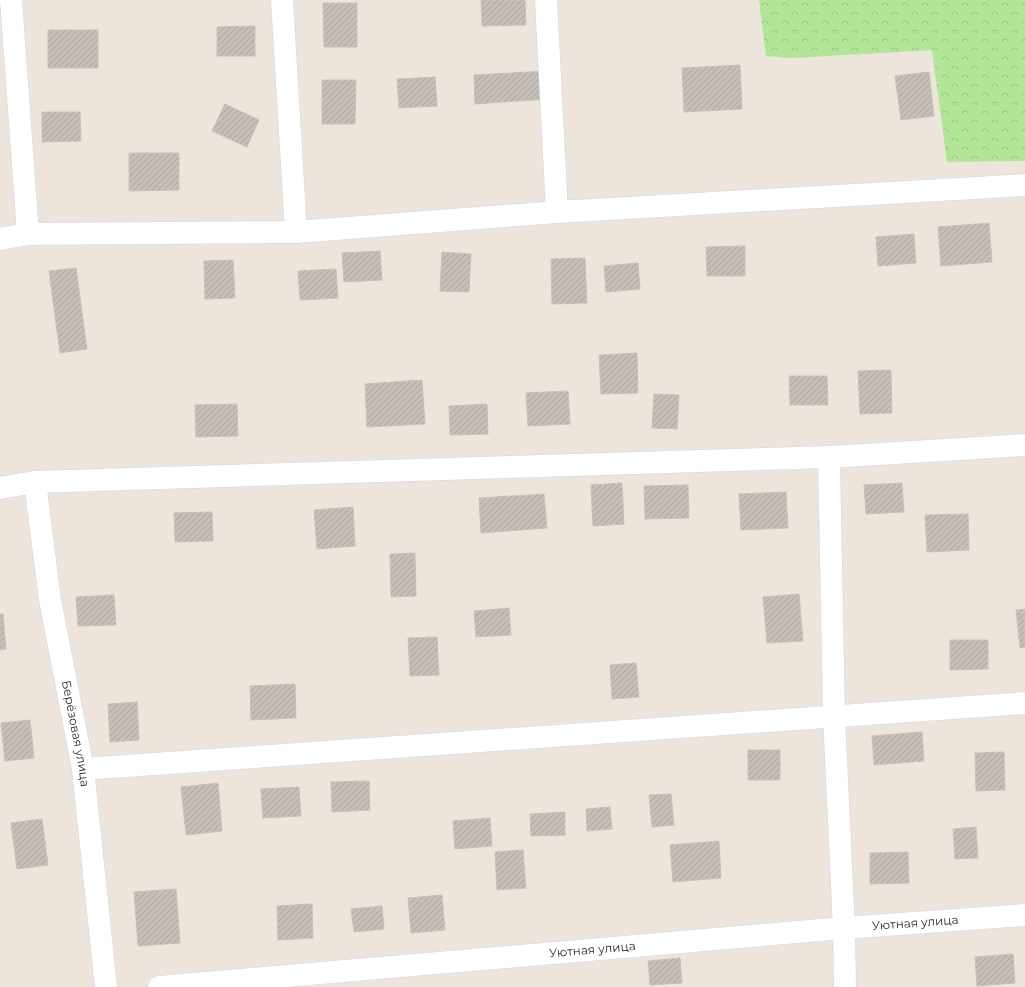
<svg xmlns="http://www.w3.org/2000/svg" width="1025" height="987" font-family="Montserrat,sans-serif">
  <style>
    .forest { fill: url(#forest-crowns) }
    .building { fill: url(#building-hatch); stroke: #c8c2b5 }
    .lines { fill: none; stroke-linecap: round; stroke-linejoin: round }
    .minor-casing { stroke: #d1d4e4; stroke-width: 23 }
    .minor { stroke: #fff; stroke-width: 22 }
    .labels { text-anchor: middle; stroke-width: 3; stroke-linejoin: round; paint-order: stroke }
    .street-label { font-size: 12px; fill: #2a2a2a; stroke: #fff }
  </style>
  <defs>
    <pattern id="forest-crowns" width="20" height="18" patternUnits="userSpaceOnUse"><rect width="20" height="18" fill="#b0e696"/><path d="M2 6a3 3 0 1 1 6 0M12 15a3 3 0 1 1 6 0" fill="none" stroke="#98c581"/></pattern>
    <pattern id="building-hatch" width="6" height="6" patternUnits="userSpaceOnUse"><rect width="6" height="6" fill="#c5bfb8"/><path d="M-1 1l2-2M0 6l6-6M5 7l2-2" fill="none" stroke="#a9a49e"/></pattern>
  </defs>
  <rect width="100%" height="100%" fill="#ede5db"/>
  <path class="forest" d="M 759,0 L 1025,0 L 1025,161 L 947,162 L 932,50 L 792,58 L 766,56 Z"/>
  <path class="building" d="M 481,0 L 525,0 L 526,25 L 482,26 Z
    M 323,3 L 357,3 L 357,47 L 324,47 Z
    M 255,26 L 255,56 L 217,56 L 217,27 Z
    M 48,30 L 98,30 L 98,68 L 48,68 Z
    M 740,65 L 742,109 L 684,112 L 682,68 Z
    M 547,71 L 548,99 L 475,104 L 474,75 Z
    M 929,72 L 934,116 L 901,120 L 895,76 Z
    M 435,77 L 437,106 L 399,108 L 397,79 Z
    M 322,80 L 356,80 L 355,124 L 322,124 Z
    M 225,104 L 259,120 L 247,147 L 212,131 Z
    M 42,112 L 80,112 L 81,141 L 42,142 Z
    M 129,153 L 179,153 L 179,190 L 129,191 Z
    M 989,223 L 992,262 L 941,266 L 938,227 Z
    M 914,234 L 916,263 L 878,266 L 876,237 Z
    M 745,246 L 745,276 L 707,276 L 706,247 Z
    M 380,251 L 382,280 L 344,282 L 342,253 Z
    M 442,252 L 471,254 L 469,292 L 440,291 Z
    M 585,258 L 587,303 L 552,304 L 551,259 Z
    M 233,260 L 235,298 L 205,299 L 204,261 Z
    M 638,263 L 640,289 L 606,292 L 604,266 Z
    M 76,268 L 87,349 L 60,353 L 49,271 Z
    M 336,269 L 338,298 L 300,300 L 298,271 Z
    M 637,353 L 638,393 L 601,394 L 599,355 Z
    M 891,370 L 892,413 L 860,414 L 858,371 Z
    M 789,376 L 827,376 L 828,405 L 790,405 Z
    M 422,380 L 425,424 L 367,427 L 365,384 Z
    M 568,391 L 570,424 L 528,426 L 526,393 Z
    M 654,394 L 679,395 L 677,429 L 652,428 Z
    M 237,404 L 238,436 L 196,437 L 195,405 Z
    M 487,404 L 488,434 L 450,435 L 449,406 Z
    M 622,483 L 624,524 L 593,526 L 591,485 Z
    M 902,483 L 904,512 L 866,514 L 864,485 Z
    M 688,485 L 689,518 L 645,519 L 644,486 Z
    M 786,492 L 788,528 L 741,530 L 739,494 Z
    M 544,494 L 547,528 L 481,533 L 479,498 Z
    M 353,507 L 355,546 L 317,549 L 314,510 Z
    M 212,512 L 213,541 L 175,542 L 174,513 Z
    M 968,514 L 969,550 L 927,552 L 925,515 Z
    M 415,553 L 416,596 L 391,597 L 390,554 Z
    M 799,594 L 803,641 L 767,643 L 763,597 Z
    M 114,595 L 116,625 L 78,626 L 76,597 Z
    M 509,608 L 511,635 L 476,637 L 474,611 Z
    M 1025,609 L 1025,647 L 1020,648 L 1016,610 Z
    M 0,614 L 3,614 L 6,649 L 0,650 Z
    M 437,637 L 439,675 L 410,676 L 408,638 Z
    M 950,640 L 988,640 L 988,669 L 950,670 Z
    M 636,663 L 639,697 L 612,699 L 610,665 Z
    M 295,684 L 296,718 L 251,720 L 250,686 Z
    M 137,702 L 139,740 L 110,742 L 108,704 Z
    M 30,720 L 34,758 L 5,761 L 1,723 Z
    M 922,732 L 924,761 L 874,765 L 872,736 Z
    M 748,750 L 780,750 L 780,780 L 748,780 Z
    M 1004,752 L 1005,790 L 976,791 L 975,753 Z
    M 369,781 L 370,810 L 332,812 L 331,782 Z
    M 218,783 L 222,831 L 186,835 L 181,787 Z
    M 299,787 L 301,816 L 263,818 L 261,789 Z
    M 671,794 L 674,825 L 652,827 L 649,795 Z
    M 610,807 L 612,829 L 587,831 L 586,809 Z
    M 565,812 L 565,835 L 531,836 L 530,814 Z
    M 490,818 L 492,846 L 455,849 L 453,821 Z
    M 42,819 L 48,865 L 17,869 L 11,823 Z
    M 976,827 L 978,858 L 955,859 L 953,829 Z
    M 719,841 L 721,878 L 673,882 L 670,845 Z
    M 523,850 L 526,888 L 497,890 L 495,852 Z
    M 908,852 L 909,883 L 870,884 L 870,853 Z
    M 176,889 L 180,943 L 138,946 L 134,892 Z
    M 442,895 L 445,930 L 411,933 L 408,898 Z
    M 312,904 L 313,938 L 278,940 L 277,906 Z
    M 382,906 L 384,929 L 354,932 L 351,909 Z
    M 1013,954 L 1015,983 L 977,986 L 975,957 Z
    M 680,958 L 682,983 L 650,985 L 648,961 Z"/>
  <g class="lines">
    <defs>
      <g id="minor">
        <path d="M 11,0 L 28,234"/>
        <path d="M 282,0 L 296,232"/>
        <path d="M 546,0 L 557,212"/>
        <path d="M 0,239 L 28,234 L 296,232 L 557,212 L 1025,185"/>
        <path d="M 829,457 L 834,716 L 844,928 L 845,987"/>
        <path id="s1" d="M 35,482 L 50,600 L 83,769 L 106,987"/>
        <path d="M 0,488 L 35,482 L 829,457 L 1025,445"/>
        <path d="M 83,769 L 1025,703"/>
        <path id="s2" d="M 159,987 L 844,928 L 1025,915"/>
      </g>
    </defs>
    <use href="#minor" class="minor-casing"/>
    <use href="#minor" class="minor"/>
  </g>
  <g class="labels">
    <g class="street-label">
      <text dy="4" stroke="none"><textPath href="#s1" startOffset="255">Берёзовая улица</textPath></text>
      <text dy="4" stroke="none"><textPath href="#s2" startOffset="759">Уютная улица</textPath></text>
      <text dy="4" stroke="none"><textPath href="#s2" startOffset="435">Уютная улица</textPath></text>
    </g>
  </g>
</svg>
